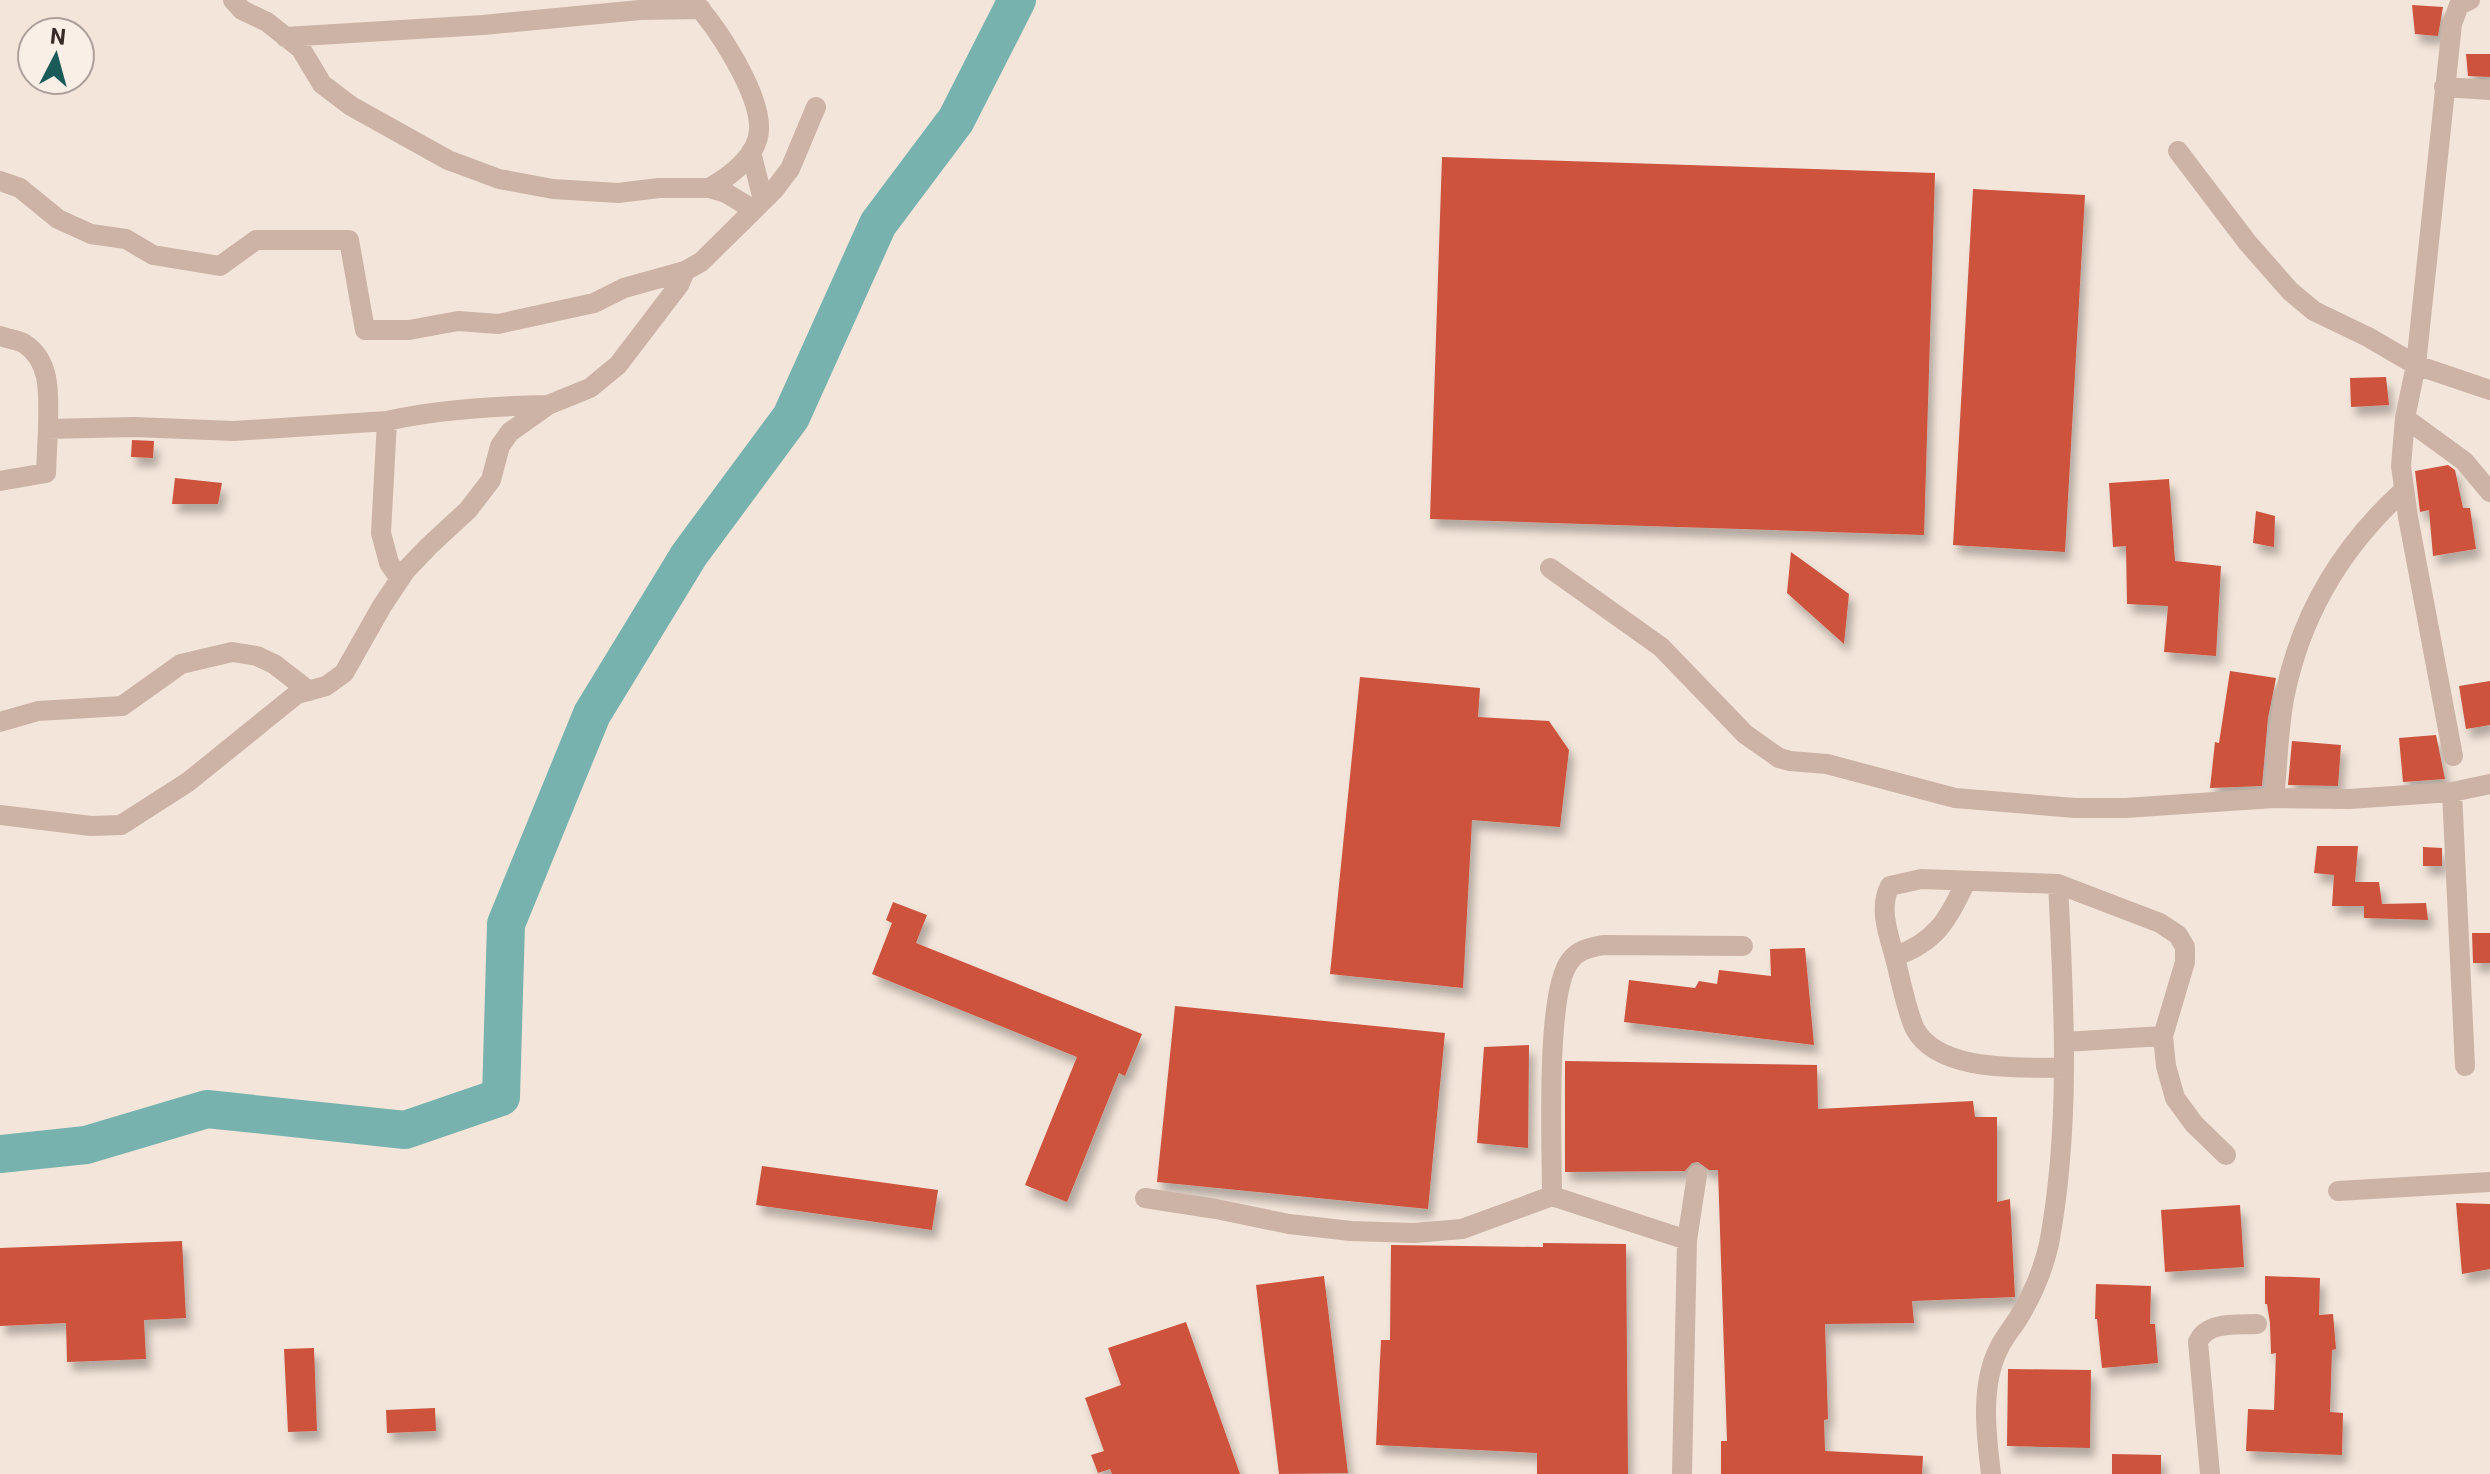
<svg xmlns="http://www.w3.org/2000/svg" width="2490" height="1474" font-family="Roboto,sans-serif">
  <style>
    .lines { fill: none; stroke-linecap: round; stroke-linejoin: round }
    .river { stroke: #77b2ae; stroke-width: 38 }
    .building { fill: #cd523e; filter: url(#shadow) }
    .minor { stroke: #ccb3a5; stroke-width: 20 }
  </style>
  <defs>
    <filter id="shadow"><feDropShadow dx="5" dy="9" stdDeviation="4" flood-color="#0004"/></filter>
  </defs>
  <rect width="100%" height="100%" fill="#f3e5da"/>
  <g class="lines">
    <path class="river" d="M 0,1154 L 86,1145 L 207,1109 L 405,1130 L 501,1097 L 506,924 L 592,714 L 689,555 L 791,417 L 878,224 L 956,120 L 1017,0"/>
  </g>
  <path class="building" d="M 2412,5 L 2443,7 L 2438,36 L 2415,34 Z
    M 2466,54 L 2490,54 L 2490,77 L 2468,76 Z
    M 1442,157 L 1935,173 L 1924,535 L 1430,519 Z
    M 1973,189 L 2085,195 L 2065,552 L 1953,545 Z
    M 2386,377 L 2389,405 L 2351,407 L 2350,378 Z
    M 132,440 L 154,441 L 153,458 L 131,457 Z
    M 2448,465 L 2455,470 L 2463,508 L 2470,508 L 2476,549 L 2433,556 L 2429,510 L 2420,512 L 2415,471 Z
    M 175,478 L 222,483 L 218,504 L 172,504 Z
    M 2169,479 L 2175,561 L 2221,566 L 2216,656 L 2164,652 L 2168,606 L 2127,604 L 2126,546 L 2113,547 L 2109,483 Z
    M 2256,511 L 2275,516 L 2274,547 L 2253,543 Z
    M 1791,552 L 1849,594 L 1844,644 L 1787,593 Z
    M 2230,671 L 2276,678 L 2268,718 L 2262,786 L 2210,788 L 2215,742 L 2219,743 Z
    M 1360,677 L 1480,688 L 1478,717 L 1549,721 L 1569,750 L 1560,827 L 1472,820 L 1463,988 L 1330,974 Z
    M 2490,681 L 2490,725 L 2466,729 L 2459,686 Z
    M 2436,735 L 2445,779 L 2403,782 L 2399,738 Z
    M 2292,741 L 2341,745 L 2338,786 L 2288,785 Z
    M 2317,846 L 2358,846 L 2355,882 L 2379,882 L 2382,904 L 2426,903 L 2428,920 L 2364,918 L 2364,906 L 2332,906 L 2334,875 L 2314,873 Z
    M 2423,847 L 2442,848 L 2442,866 L 2423,866 Z
    M 893,902 L 927,915 L 916,943 L 1142,1034 L 1125,1076 L 1119,1073 L 1067,1202 L 1025,1185 L 1077,1057 L 872,974 L 892,923 L 886,920 Z
    M 2472,933 L 2490,933 L 2490,963 L 2473,963 Z
    M 1805,948 L 1814,1045 L 1624,1022 L 1629,980 L 1695,988 L 1699,981 L 1717,984 L 1719,970 L 1771,976 L 1770,949 Z
    M 1175,1006 L 1445,1033 L 1428,1209 L 1157,1182 Z
    M 1529,1045 L 1528,1148 L 1477,1143 L 1484,1047 Z
    M 1565,1061 L 1817,1065 L 1818,1109 L 1973,1101 L 1975,1117 L 1997,1117 L 1997,1202 L 2010,1199 L 2015,1297 L 1912,1301 L 1914,1323 L 1825,1324 L 1828,1419 L 1824,1420 L 1825,1451 L 1923,1456 L 1922,1474 L 1721,1474 L 1721,1441 L 1727,1441 L 1718,1170 L 1709,1170 L 1698,1162 L 1692,1163 L 1685,1171 L 1565,1172 Z
    M 762,1166 L 938,1190 L 932,1230 L 756,1205 Z
    M 2456,1203 L 2490,1204 L 2490,1269 L 2462,1274 Z
    M 2240,1205 L 2244,1267 L 2165,1272 L 2161,1210 Z
    M 182,1241 L 186,1318 L 144,1320 L 146,1359 L 67,1362 L 66,1323 L 0,1326 L 0,1248 Z
    M 1543,1243 L 1626,1244 L 1628,1474 L 1537,1474 L 1537,1453 L 1376,1445 L 1381,1340 L 1390,1340 L 1391,1245 L 1543,1247 Z
    M 1324,1276 L 1348,1473 L 1279,1474 L 1256,1285 Z
    M 2265,1276 L 2320,1278 L 2319,1315 L 2333,1314 L 2336,1349 L 2332,1350 L 2330,1412 L 2343,1413 L 2342,1455 L 2246,1451 L 2248,1409 L 2274,1410 L 2276,1353 L 2271,1354 L 2270,1323 L 2267,1304 L 2265,1304 Z
    M 2096,1284 L 2151,1286 L 2150,1324 L 2155,1324 L 2158,1363 L 2102,1368 L 2097,1319 L 2095,1319 Z
    M 1186,1322 L 1240,1474 L 1112,1474 L 1110,1469 L 1098,1473 L 1091,1455 L 1104,1451 L 1085,1398 L 1121,1385 L 1108,1348 Z
    M 314,1348 L 317,1431 L 288,1432 L 284,1349 Z
    M 2008,1369 L 2091,1370 L 2090,1448 L 2007,1446 Z
    M 435,1408 L 436,1431 L 387,1433 L 386,1410 Z
    M 2112,1454 L 2161,1455 L 2161,1474 L 2112,1474 Z"/>
  <g class="lines">
    <path class="minor" d="M 233,0 L 242,10 L 267,22 L 301,49 L 322,84 L 351,106 L 448,160 L 499,179 L 553,189 L 618,193 L 659,188 L 709,188 L 726,193 L 754,210
      M 692,0 C 717,26 761,94 759,130 C 758,156 729,177 709,188
      M 285,37 L 483,25 L 640,10 L 701,9
      M 2444,87 L 2490,90
      M 2178,151 L 2247,242 L 2290,291 L 2314,311 L 2368,337 L 2416,365 L 2490,390
      M 751,152 L 763,200
      M 0,181 L 20,188 L 58,219 L 91,234 L 126,239 L 153,255 L 220,266 L 256,240 L 349,240 L 365,330 L 409,330 L 458,321 L 498,324 L 594,303 L 624,288 L 685,271 L 701,262 L 774,190 L 790,169 L 816,107
      M 0,336 C 7,339 19,340 25,344 C 53,363 48,399 48,429
      M 2405,418 L 2464,461 L 2490,492
      M 387,421 L 381,533 L 389,563 L 400,579
      M 0,481 L 46,473 L 48,429 L 134,427 L 234,431 L 387,421 C 439,409 494,406 548,405
      M 1550,568 L 1661,647 L 1745,734 L 1779,758 L 1790,761 L 1827,764 L 1955,798 L 2075,808 L 2125,808 L 2274,798 L 2349,799 L 2452,792 L 2490,784
      M 0,722 L 38,711 L 122,706 L 181,664 L 232,652 L 257,656 L 274,664 L 309,691
      M 2453,756 L 2408,517 L 2401,466 L 2405,418 L 2416,365 L 2452,24 L 2459,5 L 2470,0
      M 2452,792 L 2465,1066
      M 2274,798 C 2278,764 2278,728 2285,694 C 2302,612 2342,546 2404,490
      M 0,815 L 91,826 L 121,825 L 188,782 L 297,694 L 326,686 L 344,673 L 382,606 L 406,570 L 429,546 L 468,510 L 491,480 L 500,446 L 510,432 L 548,405 L 590,388 L 618,365 L 679,285 L 685,271
      M 1895,956 C 1935,943 1949,919 1966,881
      M 2064,1042 L 2163,1036
      M 2064,1068 C 2022,1067 1939,1073 1915,1029 C 1907,1013 1900,977 1895,958 C 1889,936 1878,908 1890,886 L 1921,879 L 2058,884 L 2160,923 L 2178,935 L 2185,947 L 2185,962 L 2163,1036 L 2166,1066 L 2175,1098 L 2194,1124 L 2226,1155
      M 2338,1191 L 2490,1182
      M 1552,1196 C 1552,1150 1545,992 1570,961 C 1579,949 1590,948 1603,945 L 1743,946
      M 1145,1198 L 1216,1209 L 1289,1224 L 1351,1231 L 1414,1233 L 1462,1229 L 1552,1196 L 1687,1240
      M 1682,1474 L 1687,1240 L 1697,1175
      M 1991,1474 C 1986,1434 1980,1385 1999,1348 C 2004,1337 2013,1327 2019,1317 C 2033,1294 2043,1270 2049,1244 C 2071,1126 2064,1004 2058,884
      M 2210,1474 L 2198,1342 C 2207,1321 2237,1325 2257,1324"/>
  </g>
  <g transform="translate(56 56) rotate(6)"><circle r="38" fill="#faefe6" stroke="#aca09a" stroke-width="2"/>
  <path d="M0-6L14 30L0 20L-14 30Z" fill="#1a5b59"/>
  <text y="-12" font-size="22" font-weight="bold" text-anchor="middle" fill="#372a27">N</text>
  </g>
</svg>
